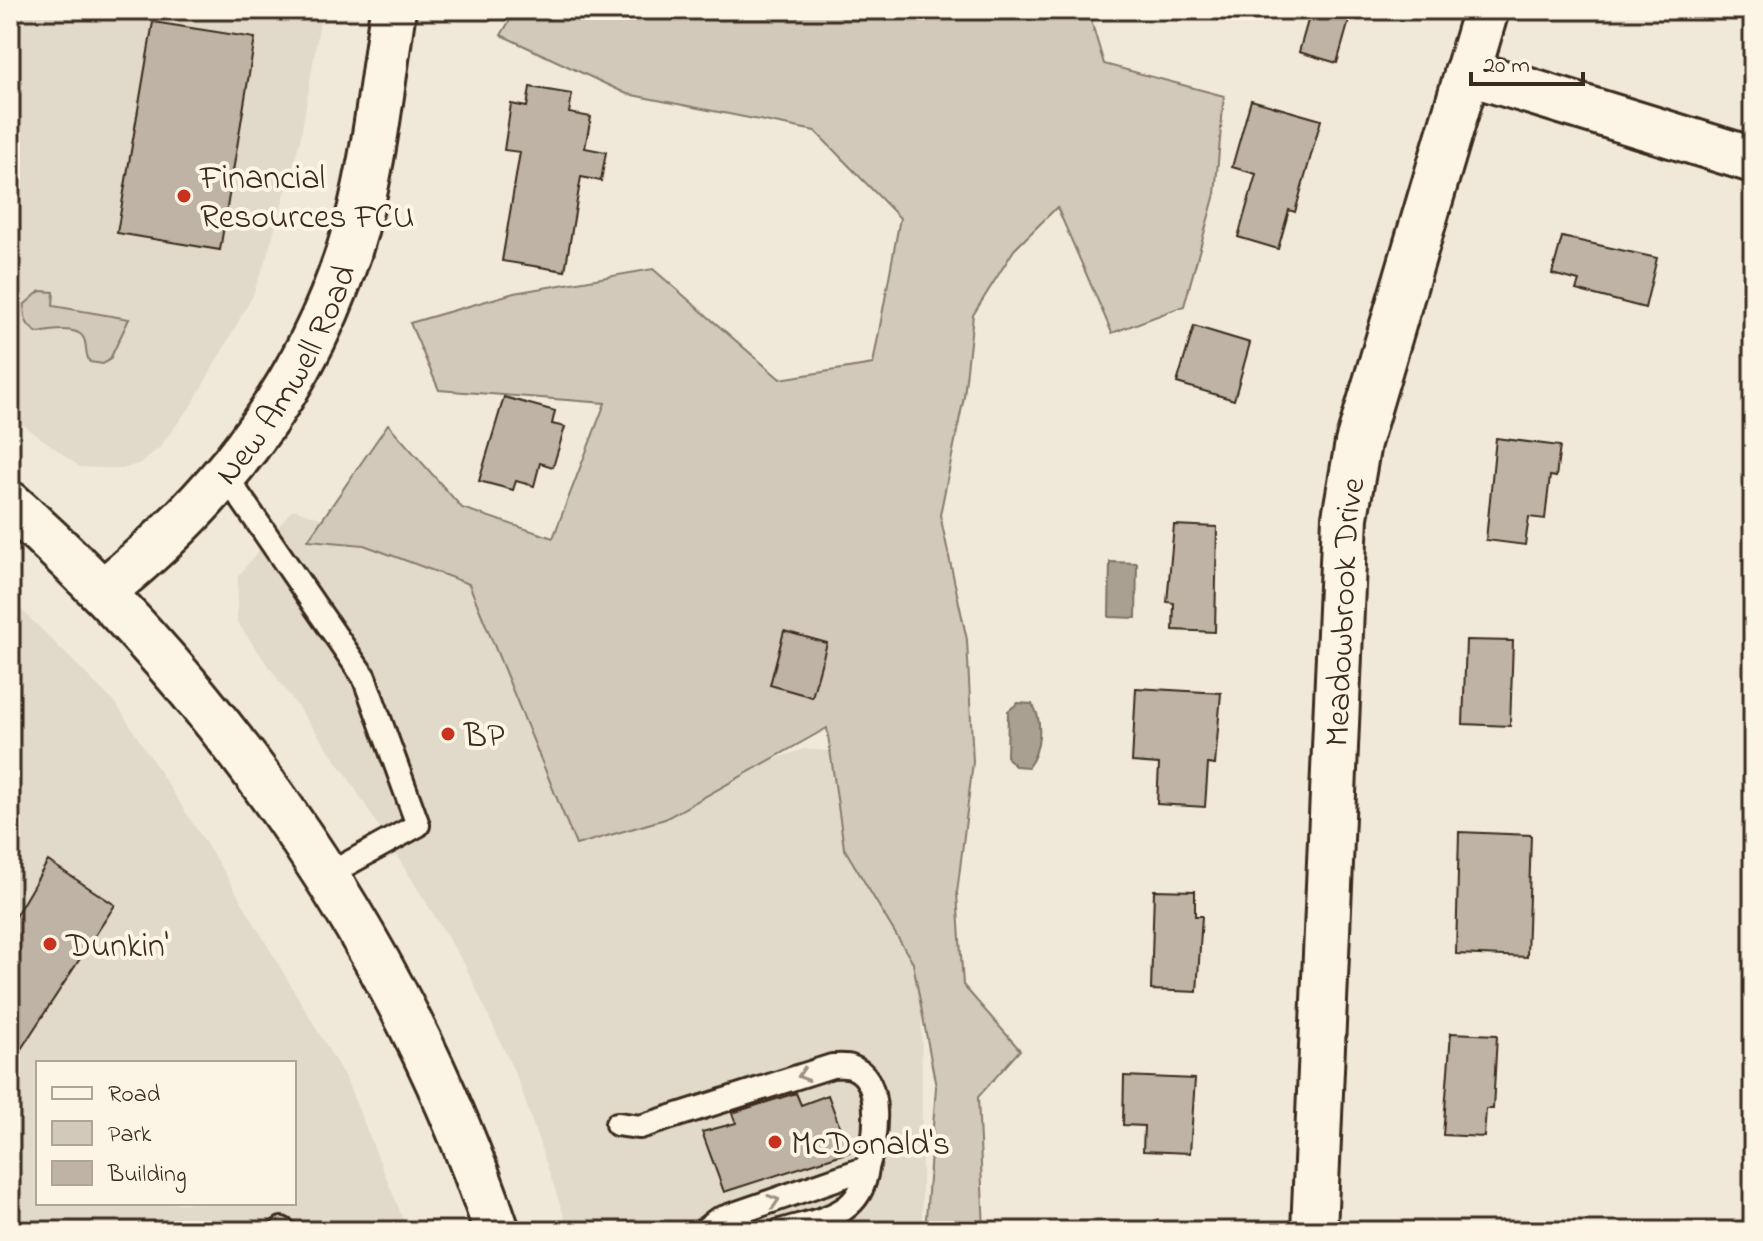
<svg xmlns="http://www.w3.org/2000/svg" width="1763" height="1241" viewBox="0 0 1763 1241" font-family="'Indie Flower',sans-serif">
<style>
.built{fill:#e1d9c9;fill-rule:evenodd}
.green{fill:#d2c9ba;stroke:#867a6c;stroke-width:2}
.water{fill:#aaa091;stroke:#7e7163;stroke-width:2}
.building{fill:#beb3a4;stroke:#3b2a1e;stroke-width:2}
.lines{fill:none;stroke-linecap:round;stroke-linejoin:round}
.service-casing{stroke:#3b2a1e;stroke-width:28}
.minor-casing{stroke:#3b2a1e;stroke-width:50}
.tertiary-casing{stroke:#3b2a1e;stroke-width:50}
.primary-casing{stroke:#3b2a1e;stroke-width:50}
.service{stroke:#fcf5e5;stroke-width:22}
.minor{stroke:#fcf5e5;stroke-width:44}
.tertiary{stroke:#fcf5e5;stroke-width:44}
.primary{stroke:#fcf5e5;stroke-width:44}
.oneway{stroke:#9c9082}
.poi-dot{fill:#c8321e;stroke:#fcf5e5;stroke-width:3}
.labels{text-anchor:middle;stroke-width:8;stroke-linejoin:round;paint-order:stroke}
.poi-label{font-size:34px;fill:#3b2a1e;stroke:#fcf5e5;text-anchor:start}
.street-label{font-size:34px;fill:#3b2a1e;stroke:#fcf5e5}
</style>
<rect width="100%" height="100%" fill="#f0e9d9"/>
<filter id="ink" filterUnits="userSpaceOnUse"><feTurbulence type="fractalNoise" baseFrequency=".0125" numOctaves="2"/><feDisplacementMap in="SourceGraphic" scale="16" xChannelSelector="R" yChannelSelector="G"/><feConvolveMatrix kernelMatrix="1 2 1 2 8 2 1 2 1" color-interpolation-filters="sRGB"/></filter>
<g filter="url(#ink)">
<!-- built -->
<path class="built" d="M10 10H322L300 141 267 256 252 297 193 403 159 448 141 463 122 469 80 467 10 415Z
M293 509 479 569 581 824 804 749 921 758 922 1231H569L518 1080 465 965 346 774 237 622 238 576Z
M10 598 117 705 226 875 346 1079 408 1231H10ZM38 1063H294V1203H38Z"/>
<!-- green -->
<path class="green" d="M516 10H1088L1104 64 1224 96 1215 194 1184 306 1112 333 1057 207 1014 250 973 315 964 397 940 515 967 640 973 762 957 893 963 985 1020 1050 978 1097 984 1231H925L936 1087 913 963 844 848 827 728 665 819 576 845 469 584 364 545 308 540 388 424 462 508 553 538 605 403 439 390 410 323 514 293 653 269 780 379 873 364 900 218 815 131 627 94 501 35Z
M40 291 54 292 53 306 129 319 110 359 103 364 90 362C84 354 88 345 83 337 76 326 48 331 38 333 26 326 23 318 25 304Z"/>
<!-- water -->
<path class="water" d="M1110 562 1137 563 1136 618 1109 617Z
M1018 703 1032 704C1044 720 1040 752 1028 767L1015 766 1007 758 1008 711Z"/>
<!-- building -->
<path class="building" d="M1311 10H1352L1337 63 1299 52Z
M153 22 255 38 220 250 117 233Z
M530 87 572 94 569 113 591 117 585 148 606 152 601 181 581 177 565 271 502 261 520 152 504 150 511 104 527 107Z
M1251 100 1321 120 1295 212 1289 210 1278 249 1238 237 1256 174 1232 167Z
M1562 237 1657 258 1645 308 1576 290 1579 281 1552 274Z
M1194 326 1250 343 1234 400 1177 383Z
M504 397 555 411 552 424 565 427 553 467 540 463 534 486 516 481 513 490 479 481Z
M1496 438 1560 446 1556 477 1550 476 1545 519 1529 517 1525 545 1486 540Z
M1174 525 1217 527 1215 632 1173 630 1174 603 1167 602Z
M784 631 827 643 812 697 770 685Z
M1466 640 1513 641 1510 726 1463 724Z
M1136 688 1221 693 1215 765 1208 764 1205 807 1157 804 1159 764 1132 762Z
M1459 832 1531 835 1527 957 1456 954Z
M48 861 115 905 10 1066V925Z
M1154 890 1195 891V916H1202L1197 992 1151 990Z
M1451 1033 1497 1035 1493 1109H1486L1484 1137 1443 1135Z
M1124 1076 1195 1079 1190 1153 1143 1151 1144 1126 1123 1125Z
M796 1093 801 1105 828 1095 849 1152 724 1192 702 1132 736 1123 732 1113Z"/>
<g class="lines">
<defs>
<path id="service" d="M225 475 364 677 418 825 327 875
M617 1124 640 1127 832 1066C838 1066 846 1065 851 1067 886 1078 875 1143 867 1168L717 1220 703 1231
M282 1229 285 1231
M780 1231C820 1219 861 1217 867 1168"/>
<g id="minor">
<path d="M1467 72 1753 160"/>
<path id="s1" d="M1314 1231 1345 517 1358 443 1486 10"/>
</g>
<g id="tertiary">
<path id="s2" d="M102 592C215 503 303 392 348 254 373 177 381 90 393 10"/>
</g>
<path id="primary" d="M10 504C229 699 403 953 497 1231"/>
</defs>
<!-- service casing -->
<use href="#service" class="service-casing"/>
<!-- minor casing -->
<use href="#minor" class="minor-casing"/>
<!-- tertiary casing -->
<use href="#tertiary" class="tertiary-casing"/>
<!-- primary casing -->
<use href="#primary" class="primary-casing"/>
<!-- service -->
<use href="#service" class="service"/>
<!-- minor -->
<use href="#minor" class="minor"/>
<!-- tertiary -->
<use href="#tertiary" class="tertiary"/>
<!-- primary -->
<use href="#primary" class="primary"/>
</g>
<!-- one-way arrows -->
<defs><path id="oneway-chevron" d="M-2-3.5L2.5 0L-2 3.5" fill="none" stroke-width="1.6" stroke-linecap="round" stroke-linejoin="round" transform="scale(2)"/></defs>
<g class="oneway">
<use href="#oneway-chevron" transform="translate(803 1075) rotate(162)"/>
<use href="#oneway-chevron" transform="translate(774 1201) rotate(-18)"/>
</g>
</g>
<!-- markers -->
<g class="poi-dot">
<circle cx="184" cy="196" r="8"/>
<circle cx="448" cy="734" r="8"/>
<circle cx="50" cy="944" r="8"/>
<circle cx="775" cy="1142" r="8"/>
</g>
<g class="labels">
<!-- poi labels -->
<g class="poi-label">
<text x="200" y="188">Financial<tspan x="200" dy="39">Resources FCU</tspan></text>
<text x="464" y="746">BP</text>
<text x="66" y="956">Dunkin'</text>
<text x="791" y="1154">McDonald's</text>
</g>
<!-- street labels -->
<g class="street-label">
<text dy="12" stroke="none"><textPath href="#s2" startOffset="288">New Amwell Road</textPath></text>
<text dy="12" stroke="none"><textPath href="#s1" startOffset="620">Meadowbrook Drive</textPath></text>
</g>
</g>
<!-- margin -->
<rect width="1763" height="1241" fill="none" stroke="#fcf5e5" stroke-width="40"/>
<rect x="20" y="20" width="1723" height="1201" fill="none" stroke="#3b2a1e" stroke-width="3" filter="url(#ink)"/>
<!-- legend -->
<rect x="36" y="1061" width="260" height="144" fill="#fcf5e5" stroke="#afa495" stroke-width="2"/>
<rect x="52" y="1087" width="40" height="12" fill="#fcf5e5" stroke="#afa495" stroke-width="2"/>
<text x="108" y="1101" font-size="24" fill="#3b2a1e">Road</text>
<rect x="52" y="1121" width="40" height="24" fill="#d2c9ba" stroke="#afa495" stroke-width="2"/>
<text x="108" y="1141" font-size="24" fill="#3b2a1e">Park</text>
<rect x="52" y="1161" width="40" height="24" fill="#beb3a4" stroke="#afa495" stroke-width="2"/>
<text x="108" y="1181" font-size="24" fill="#3b2a1e">Building</text>
<!-- scale -->
<path d="M1471 72v12h112v-12" fill="none" stroke="#3b2a1e" stroke-width="4"/>
<text x="1483" y="72" font-size="24" fill="#3b2a1e" stroke="#fcf5e5" stroke-width="6" paint-order="stroke">20 m</text>
</svg>
